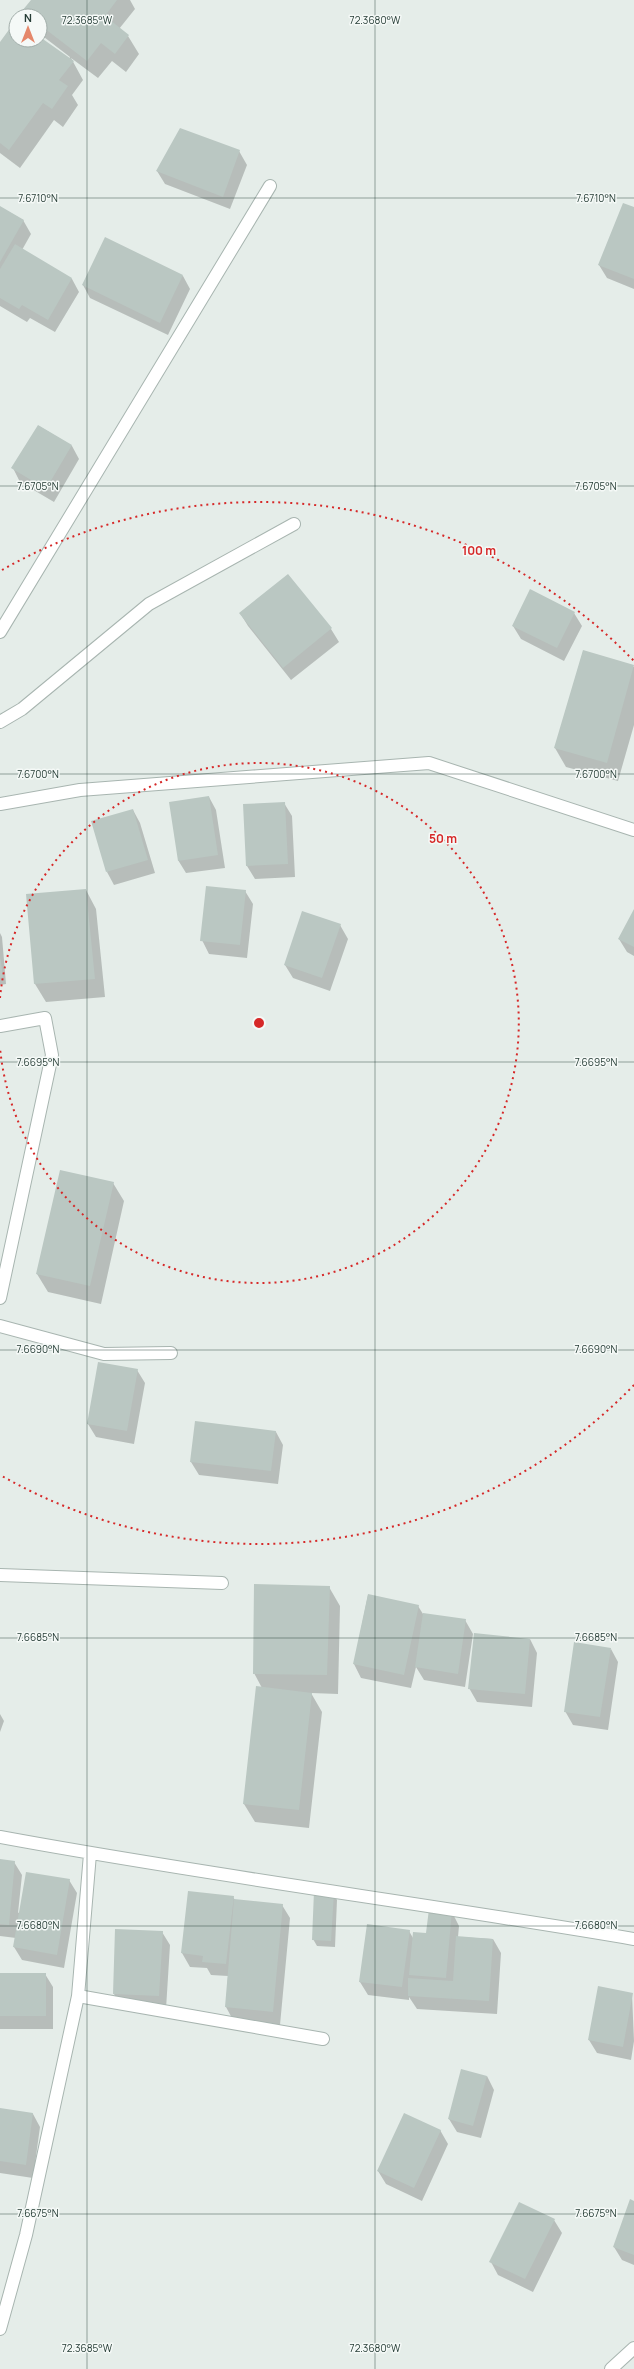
<svg xmlns="http://www.w3.org/2000/svg" width="634" height="2369" viewBox="0 0 634 2369" font-family="Manrope,sans-serif">
<style>
.shadow{fill:#0003}
.building{fill:#bac7c2}
.lines{fill:none;stroke-linecap:round;stroke-linejoin:round}
.minor-casing{stroke:#a8b5b0;stroke-width:14}
.tertiary-casing{stroke:#a8b5b0;stroke-width:14}
.minor{stroke:#fff;stroke-width:12}
.tertiary{stroke:#fff;stroke-width:12}
.ticks{fill:none;stroke:#263d36;stroke-width:1;stroke-opacity:0.45}
.ring{fill:none;stroke:#d62828;stroke-width:2;stroke-dasharray:2 4}
.ticks-label{font-size:10px;text-anchor:middle;fill:#263d36;stroke:#f5f9f7;stroke-width:3;stroke-linejoin:round;paint-order:stroke}
.centre{fill:#d62828;stroke:#f5f9f7;stroke-width:2}
.ring-label{font-size:12px;text-anchor:middle;font-weight:bold;fill:#d62828;stroke:#f5f9f7;stroke-width:3;stroke-linejoin:round;paint-order:stroke}
</style>
<rect width="100%" height="100%" fill="#e5ede9"/>
<!-- shadow -->
<path class="shadow" d="M32 0H130L135 9 119 29 128 36 139 54 126 72 112 61 98 78 71 58 83 80 72 95 78 105 63 127 54 120 20 168 0 153V44L16 22V40H40V38L69 59 70 57 40 34V16H26L24 11Z
M239 151 247 165 230 209 165 184 157 171Z
M0 207 23 220 31 234 22 250 72 279 79 292 55 332 30 318 27 322 0 306Z
M634 208V289L607 278 599 265Z
M183 276 190 289 168 335 90 298 83 285Z
M39 426 72 446 79 459 54 502 20 482 13 468Z
M288 575 331 629 339 642 291 680 248 626 240 613Z
M574 613 582 626 564 661 521 639 513 626Z
M583 652 634 667V725L618 781 566 767 555 748Z
M209 797 216 810 225 868 186 873 178 860Z
M284 803 292 816 295 877 255 879 247 866 244 805Z
M133 810 140 823 155 873 114 885 107 872Z
M86 890 96 909 105 997 46 1002 35 984 27 895Z
M245 891 253 904 247 958 209 954 202 940Z
M634 911V956L627 952 619 939Z
M340 925 348 939 330 991 293 978 285 965Z
M0 933 2 937 6 984 0 985Z
M113 1183 124 1201 101 1304 48 1292 37 1274Z
M137 1370 145 1383 134 1444 96 1437 88 1424Z
M276 1432 283 1445 278 1484 199 1475 191 1462Z
M329 1587 340 1606 338 1694 311 1693 322 1712 309 1828 255 1822 244 1804 262 1688 254 1673Z
M368 1595 418 1606 423 1614 465 1620 473 1634 465 1687 424 1680 416 1667 411 1688 361 1678 354 1664Z
M530 1639 537 1653 532 1707 477 1702 469 1688Z
M611 1649 618 1662 608 1730 573 1725 565 1711Z
M0 1714 4 1721 0 1732Z
M0 1860 14 1862 22 1875 18 1913 69 1880 77 1893 64 1968 22 1960 14 1947 16 1938 0 1936Z
M189 1892 233 1897 235 1900 282 1905 290 1918 280 2025 233 2020 226 2007 228 1976 211 1975 207 1968 190 1967 182 1953Z
M333 1893 337 1900 335 1947 317 1946 313 1939Z
M452 1912 459 1926 458 1937 493 1939 501 1953 497 2014 417 2009 409 1997V2000L368 1995 360 1982 409 1931 413 1938 427 1934Z
M162 1932 170 1945 166 2009 121 2007 114 1994Z
M0 1974H45L53 1987V2029H0Z
M632 1994 634 2041 631 2060 597 2053 589 2040Z
M487 2076 494 2090 481 2138 457 2132 449 2119Z
M0 2109 33 2114 40 2127 33 2178 0 2173Z
M440 2130 448 2144 422 2201 386 2184 378 2171Z
M634 2202V2265L622 2260 614 2247Z
M554 2220 562 2233 533 2292 498 2275 491 2262Z"/>
<!-- building -->
<path class="building" d="M31 0H117L105 16 129 35 115 54 101 43 87 61 40 25V16H29L22 11Z
M16 20V40H40V37L74 61 59 80 68 86 52 109 43 103 9 150 0 143V42Z
M180 128 240 150 223 197 156 171Z
M623 203 634 207V279L598 265Z
M0 206 24 220 0 262Z
M105 237 183 275 160 323 82 285Z
M15 244 72 278 48 320 22 305 19 309 0 298V269Z
M38 425 72 445 46 489 11 468Z
M288 574 332 628 283 668 239 613Z
M530 589 575 612 557 648 512 626Z
M583 650 634 665 607 763 554 748Z
M209 796 218 855 178 861 169 802Z
M285 802 288 864 246 866 243 804Z
M133 809 148 860 106 872 91 821Z
M206 886 246 890 240 945 200 941Z
M86 889 95 979 34 984 26 894Z
M634 909V947L618 939Z
M302 911 341 924 322 978 284 965Z
M0 956 3 977 0 978Z
M60 1170 114 1182 90 1286 36 1274Z
M98 1362 138 1369 127 1431 87 1424Z
M195 1421 276 1431 271 1471 190 1462Z
M254 1584 330 1586 327 1675 253 1674Z
M368 1594 419 1605 404 1675 353 1664Z
M423 1613 466 1619 458 1674 415 1667Z
M474 1633 530 1639 525 1694 468 1689Z
M574 1642 611 1648 600 1717 564 1712Z
M256 1686 312 1693 299 1810 243 1804Z
M0 1859 15 1861 9 1925 0 1924Z
M26 1872 70 1879 57 1955 13 1947Z
M188 1891 234 1896 226 1964 202 1962 203 1956 181 1953Z
M314 1891 334 1892 331 1941 312 1940Z
M234 1899 283 1904 273 2012 225 2007Z
M429 1909 452 1911 446 1978 409 1975 413 1932 426 1933Z
M367 1924 410 1930 402 1987 359 1982Z
M115 1929 163 1931 159 1996 113 1994Z
M456 1936 493 1939 489 2001 408 1996V1978L453 1981Z
M0 1973H46V2016H0Z
M598 1986 633 1993 623 2047 588 2040Z
M461 2069 487 2076 473 2126 448 2119Z
M0 2108 33 2113 26 2165 0 2161Z
M404 2113 441 2130 414 2188 377 2171Z
M630 2199 634 2201V2255L613 2247Z
M519 2202 555 2219 525 2279 489 2262Z"/>
<g class="lines">
<defs>
<path id="minor" d="M0 632 270 186
M0 722 22 709 149 604 294 524
M0 804 80 790 429 763 634 830
M0 1026 45 1018 52 1055 0 1298
M0 1326 104 1354 171 1353
M0 1575 222 1583
M0 1837C210 1876 423 1903 634 1939
M78 1996 323 2039
M0 2329 26 2235 78 1996 90 1854"/>
<path id="tertiary" d="M611 2369 634 2348"/>
</defs>
<!-- minor casing -->
<use href="#minor" class="minor-casing"/>
<!-- tertiary casing -->
<use href="#tertiary" class="tertiary-casing"/>
<!-- minor -->
<use href="#minor" class="minor"/>
<!-- tertiary -->
<use href="#tertiary" class="tertiary"/>
</g>
<!-- ticks -->
<path class="ticks" d="M87 0V2369M375 0V2369M0 198H634M0 486H634M0 774H634M0 1062H634M0 1350H634M0 1638H634M0 1926H634M0 2214H634"/>
<!-- distance rings -->
<g class="ring">
<path d="M0 998A260 260 0 1 1 0 1048"/>
<path d="M634 1385A521 521 0 0 1 2 1476M2 570A521 521 0 0 1 634 661"/>
</g>
<g class="ticks-label">
<text x="87" y="24">72.3685°W</text>
<text x="375" y="24">72.3680°W</text>
<text x="38" y="202">7.6710°N</text>
<text x="596" y="202">7.6710°N</text>
<text x="38" y="490">7.6705°N</text>
<text x="596" y="490">7.6705°N</text>
<text x="38" y="778">7.6700°N</text>
<text x="596" y="778">7.6700°N</text>
<text x="38" y="1066">7.6695°N</text>
<text x="596" y="1066">7.6695°N</text>
<text x="38" y="1353">7.6690°N</text>
<text x="596" y="1353">7.6690°N</text>
<text x="38" y="1641">7.6685°N</text>
<text x="596" y="1641">7.6685°N</text>
<text x="38" y="1929">7.6680°N</text>
<text x="596" y="1929">7.6680°N</text>
<text x="38" y="2217">7.6675°N</text>
<text x="596" y="2217">7.6675°N</text>
<text x="87" y="2352">72.3685°W</text>
<text x="375" y="2352">72.3680°W</text>
</g>
<circle cx="259" cy="1023" r="6" class="centre"/>
<g class="ring-label">
<text x="479" y="555">100 m</text>
<text x="443" y="843">50 m</text>
</g>
<!-- north arrow -->
<g transform="translate(28 28)"><circle r="19" fill="#f5f9f7" stroke="#a2aeaa"/>
<path d="M0-3L7 15L0 10L-7 15Z" fill="#e5876a"/>
<text y="-6" font-size="11" font-weight="bold" text-anchor="middle" fill="#263d36">N</text>
</g>
</svg>
